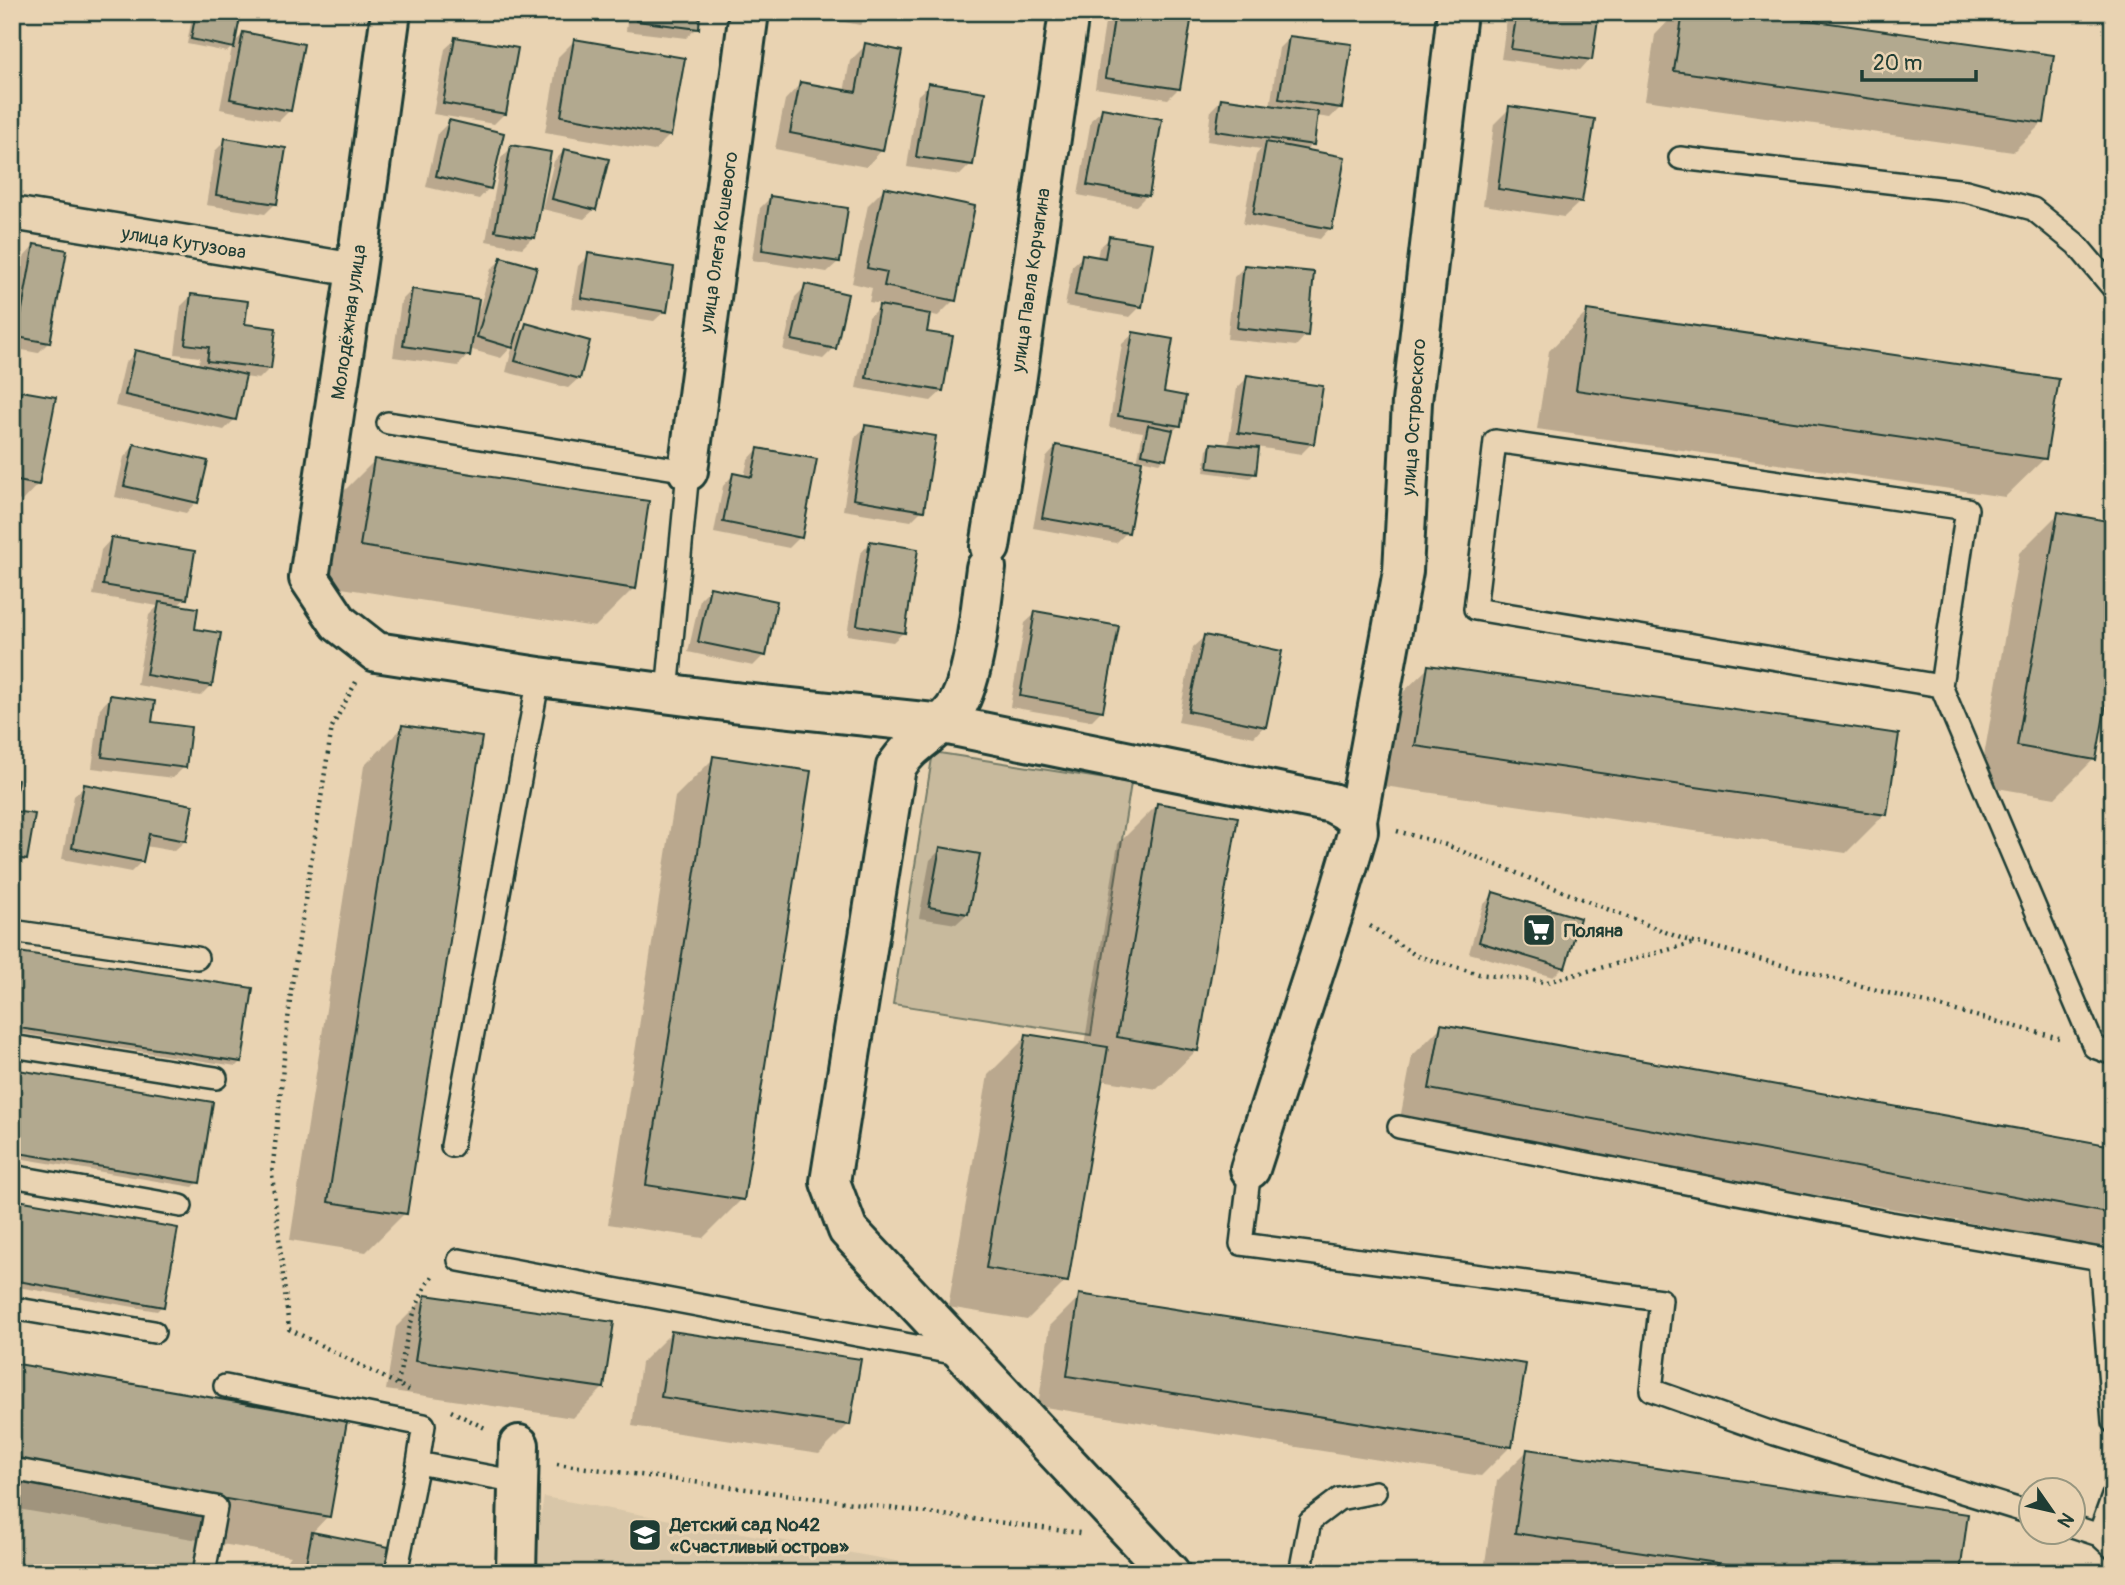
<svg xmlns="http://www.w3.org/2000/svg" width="2125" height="1585" viewBox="0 0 2125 1585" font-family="Pangolin,sans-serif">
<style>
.built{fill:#d8c6a8}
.green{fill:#c8ba9d;stroke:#747c68;stroke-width:2}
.shadow{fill:#0003}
.building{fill:#b2a98f;stroke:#1f3d34;stroke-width:2}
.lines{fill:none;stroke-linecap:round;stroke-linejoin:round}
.service-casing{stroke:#1f3d34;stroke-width:26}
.pedestrian-casing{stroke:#1f3d34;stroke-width:37}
.minor-casing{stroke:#1f3d34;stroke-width:44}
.path{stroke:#1f3d34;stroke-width:4.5;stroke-dasharray:2 5;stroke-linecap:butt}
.service{stroke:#e9d3b2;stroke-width:21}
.pedestrian{stroke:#e9d3b2;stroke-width:32}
.minor{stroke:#e9d3b2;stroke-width:38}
.labels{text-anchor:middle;stroke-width:6;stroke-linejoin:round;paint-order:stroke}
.street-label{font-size:19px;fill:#1f3d34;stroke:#e9d3b2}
.poi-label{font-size:19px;font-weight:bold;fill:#1f3d34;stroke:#e9d3b2;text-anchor:start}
</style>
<rect width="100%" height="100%" fill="#e9d3b2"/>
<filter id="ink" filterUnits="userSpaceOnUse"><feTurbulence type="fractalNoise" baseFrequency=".0143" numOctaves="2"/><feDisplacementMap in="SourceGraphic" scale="14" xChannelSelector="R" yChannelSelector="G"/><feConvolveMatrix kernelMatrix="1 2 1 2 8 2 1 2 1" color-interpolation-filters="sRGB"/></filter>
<g filter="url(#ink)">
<!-- built -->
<path class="built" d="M544 1497 962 1573H530Z"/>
<!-- green -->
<path class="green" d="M933 752 1131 783 1091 1035 893 1004Z
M12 1469 216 1507 204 1573H12Z"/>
<!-- shadow -->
<path class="shadow" d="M193 12 238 14 232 45 243 34 290 110 279 121 220 109 232 47 227 52 187 44Z
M258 12H304L297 19Z
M458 12H540L529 24Z
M628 12H699L697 28 686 38 626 31Z
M804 12H871L860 25 803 14Z
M1116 12 1179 88 1168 99 1095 88 1105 23Z
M1508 12H1597L1590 59 1580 70 1501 59Z
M1677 12H1739L2043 122 2013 152 1645 100 1655 35Z
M1289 38 1341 107 1330 118 1316 116 1312 144 1305 151 1330 228 1320 239 1243 224 1256 155 1261 149 1207 141 1211 110 1221 100 1270 107 1279 48Z
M456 39 504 114 494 124 433 114 445 49Z
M575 40 670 135 654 151 545 132 558 57Z
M866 45 882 150 866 167 775 149 785 100 801 83 844 92 850 61Z
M929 85 971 164 960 175 907 167 918 95Z
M1510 108 1581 201 1564 217 1483 205 1494 124Z
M1102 110 1147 195 1136 206 1078 195 1091 120Z
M449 122 489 188 479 199 426 187 438 133Z
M226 140 276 203 265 214 206 205 215 151Z
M512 147 533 237 522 248 486 241 501 158Z
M564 151 595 209 584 219 542 209 554 161Z
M884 189 954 300 938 316 929 314 925 334 942 391 931 401 856 388 869 317 882 304 869 302 872 288 852 283 868 205Z
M771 197 838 262 827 272 752 260 760 208Z
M1110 238 1141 306 1130 317 1065 306 1072 266 1083 256 1097 258 1099 248Z
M34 246 49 342 38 353 12 348V320L24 257Z
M589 255 665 311 654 321 571 308 578 266Z
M502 259 514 337 526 325 579 378 568 388 506 372 513 345 501 358 469 349 468 355 458 366 393 357 401 301 412 290 476 319 491 269Z
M1245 266 1306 335 1296 346 1227 339 1234 277Z
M806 286 834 348 823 359 783 350 795 297Z
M191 296 243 326 270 368 259 379 244 377 235 419 224 430 115 406 125 363 136 352 198 366 200 357 175 354 181 306Z
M1588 311 2045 458 2005 497 1537 429 1549 351Z
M1133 334 1179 425 1170 435 1164 458 1159 463 1140 459 1127 532 1116 543 1033 528 1046 458 1056 447 1137 462 1143 432 1109 427 1122 344Z
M1248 377 1312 443 1301 454 1257 447 1255 473 1250 478 1204 472 1207 450 1212 445 1228 446 1237 388Z
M22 393 38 484 22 501 12 499V402Z
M866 427 922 510 911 521 843 510 855 437Z
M134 446 196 502 186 513 115 497 124 457Z
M758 449 800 537 789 548 714 533 723 486 733 475 744 477 748 460Z
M374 461 634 588 595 627 322 585 335 500Z
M2058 514 2094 759 2055 798 1979 785 2019 553Z
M111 539 186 598 176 607 193 630 211 685 200 696 137 685 149 615 158 606 93 595 101 550Z
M870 543 904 632 893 642 847 635 860 554Z
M710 589 764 655 753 666 688 652 700 599Z
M1036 613 1102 710 1091 721 1010 707 1025 623Z
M1204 637 1264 726 1254 737 1178 722 1193 647Z
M1429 667 1885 814 1846 853 1377 785 1389 706Z
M111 697 150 723 184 767 173 778 92 768 100 708Z
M403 727 405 1213 366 1252 290 1240 364 766Z
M714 758 742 1199 703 1238 608 1224 675 797Z
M85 786 185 841 174 851 145 846 142 861 131 872 62 859 74 796Z
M1157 805 1197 1050 1157 1089 1101 1080 1066 1281 1027 1320 948 1307 988 1075 1027 1036 1084 1045 1118 844Z
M12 813 25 859 15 869H12Z
M941 849 967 914 956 924 919 918 930 860Z
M1494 894 1563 967 1553 977 1469 953 1483 905Z
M12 953 241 1061 236 1066 12 1032Z
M1442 1026 2113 1148V1249L1400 1119 1412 1056Z
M12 1071 198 1182 193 1187 12 1157Z
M12 1201 162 1306 157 1311 12 1286Z
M1080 1296 1511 1446 1481 1476 1038 1406 1050 1326Z
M426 1297 603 1388 573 1418 386 1390 396 1327Z
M671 1333 849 1424 819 1454 632 1426 641 1363Z
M12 1365 328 1516 311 1534 387 1548 382 1573H274L291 1556 12 1508Z
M1527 1451 1958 1573H1554L1485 1563 1497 1481Z"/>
<!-- building -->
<path class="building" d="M196 12 241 13 234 48 191 39Z
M637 12H700L699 29 636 21Z
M1115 12 1191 21 1180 89 1105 78Z
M1517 12H1599L1592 60 1511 49Z
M1683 12H1752L2054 55 2044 123 1674 71Z
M243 32 304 44 291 111 230 99Z
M1289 36 1352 44 1342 108 1279 99Z
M455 37 518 48 506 114 443 103Z
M574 39 685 58 671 136 561 116Z
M865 43 902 51 883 151 790 133 800 82 856 92Z
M928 83 985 92 973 165 916 157Z
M1221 98 1318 112 1314 145 1216 131Z
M1509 106 1595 119 1582 202 1498 189Z
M1102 108 1162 119 1149 196 1087 185Z
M449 120 504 133 491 189 436 176Z
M225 138 286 148 277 204 216 195Z
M1266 142 1345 157 1332 229 1253 214Z
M511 145 551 152 535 238 495 231Z
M564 149 609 159 596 210 552 199Z
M884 187 975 206 956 301 884 286 887 272 867 268Z
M770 196 848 208 840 262 762 250Z
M1109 236 1153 243 1142 307 1075 295 1082 254 1105 258Z
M34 244 67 250 50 343 17 337Z
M588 253 674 267 667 312 581 298Z
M501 257 537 267 513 348 477 337Z
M1244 265 1314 272 1308 336 1237 328Z
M805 284 848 294 836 349 792 340Z
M412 289 479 299 470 356 403 346Z
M191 294 248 301 245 324 276 328 271 369 207 361 209 347 185 344Z
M879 305 930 314 927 332 953 336 943 391 866 378Z
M1587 310 2059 379 2046 459 1576 390Z
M526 323 590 341 580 379 515 361Z
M1133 332 1173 339 1164 392 1186 396 1181 426 1118 416Z
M135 350 246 375 236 420 125 395Z
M1247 375 1323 386 1314 444 1238 433Z
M21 391 56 397 39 485 12 480V434Z
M865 425 936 436 924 511 853 499Z
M1148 425 1173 430 1166 459 1142 454Z
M1211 443 1259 448 1256 474 1208 468Z
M134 444 208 461 198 503 124 486Z
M1056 445 1142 461 1129 533 1042 518Z
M758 448 817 459 802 538 723 522 733 473 752 477Z
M374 459 649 501 636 589 360 546Z
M2058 512 2113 522V664L2096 760 2017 746Z
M111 537 195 551 187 599 103 585Z
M870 541 918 549 905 633 857 625Z
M710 587 777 601 766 656 698 642Z
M159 602 198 608 195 629 221 633 212 686 146 675Z
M1035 611 1119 626 1103 711 1020 696Z
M1204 635 1282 651 1266 727 1188 711Z
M1428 665 1899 734 1887 815 1415 746Z
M110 695 155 701 152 722 191 727 186 768 102 757Z
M402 725 482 737 407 1214 328 1202Z
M713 756 811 771 744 1200 646 1185Z
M12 779 18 780 13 811 35 814 27 860 12 857Z
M84 784 193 805 186 841 149 834 143 862 72 848Z
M1157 803 1238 817 1198 1051 1117 1037Z
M940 847 980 854 968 914 929 907Z
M1493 892 1580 918 1565 968 1479 942Z
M12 951 253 988 242 1062 12 1027Z
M1441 1024 2113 1146V1214L1429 1089Z
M1026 1034 1108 1047 1068 1282 986 1268Z
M12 1069 213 1102 200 1183 12 1152Z
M12 1199 178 1228 164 1307 12 1280Z
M1079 1294 1526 1364 1512 1447 1067 1376Z
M425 1295 614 1322 604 1388 415 1361Z
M671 1331 861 1359 850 1425 661 1397Z
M12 1363 347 1421 330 1517 12 1462Z
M1527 1449 1968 1514 1960 1573H1785L1515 1533Z
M312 1532 389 1547 384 1573H304Z"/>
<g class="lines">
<defs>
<path id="service" d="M1680 158 1966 191 2033 209 2076 244 2113 288
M388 423 688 471 667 693
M1941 686 1475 609 1495 441 1967 509 1941 686 2094 1047 2113 1054
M12 931 197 958
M12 1046 216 1078
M1399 1127 1891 1223 2100 1259 2113 1422
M452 1146 539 677
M1250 1169 1241 1244 1661 1300 1651 1390 1775 1434 2030 1513
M12 1176 181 1206
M459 1260 963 1355
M12 1308 154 1332
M225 1386 424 1425 418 1463 396 1573
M418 1463 518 1482
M12 1469 216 1507 204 1573
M2072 1526 2099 1535 2113 1548
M2099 1535 2113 1496
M1300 1573 1310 1521 1339 1499 1375 1492"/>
<path id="pedestrian" d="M12 213 356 270"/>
<path id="minor" d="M391 12 356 270 309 578 339 623 376 652 539 677 733 702 943 724 1332 803 1345 810 1357 820 1358 831 1336 905 1250 1169
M688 471 749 12
M990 547 1016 383 1069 12
M986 568C981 604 975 683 954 710 937 733 911 742 896 767L830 1182 848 1230 1170 1573
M1357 820 1403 571 1412 402 1457 12
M516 1573 519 1445"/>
</defs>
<!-- service casing -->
<use href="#service" class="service-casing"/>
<!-- pedestrian casing -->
<use href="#pedestrian" class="pedestrian-casing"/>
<!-- minor casing -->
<use href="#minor" class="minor-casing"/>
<!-- path -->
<path class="path" d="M356 682 332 727 291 991 272 1174 289 1329 409 1390
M1397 831 1446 845 1683 939 2059 1038
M1370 926 1417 956 1479 974 1547 982 1694 943
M398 1384C405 1344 411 1307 434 1273
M451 1411 487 1429
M557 1464 1080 1533"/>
<!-- service -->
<use href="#service" class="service"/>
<!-- pedestrian -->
<use href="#pedestrian" class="pedestrian"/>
<!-- minor -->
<use href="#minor" class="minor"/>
</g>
</g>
<!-- icons -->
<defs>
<symbol id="supermarket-square" viewBox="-11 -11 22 22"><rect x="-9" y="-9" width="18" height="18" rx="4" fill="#1f3d34" stroke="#e9d3b2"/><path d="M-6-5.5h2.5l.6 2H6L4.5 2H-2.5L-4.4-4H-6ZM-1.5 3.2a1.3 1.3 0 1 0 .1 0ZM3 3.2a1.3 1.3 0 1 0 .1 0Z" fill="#fff"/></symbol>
<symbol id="school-square" viewBox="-11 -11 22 22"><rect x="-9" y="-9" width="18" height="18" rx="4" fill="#1f3d34" stroke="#e9d3b2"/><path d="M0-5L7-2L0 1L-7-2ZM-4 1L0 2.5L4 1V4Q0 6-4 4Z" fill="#fff"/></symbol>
</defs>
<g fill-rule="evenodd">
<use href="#supermarket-square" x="1520" y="911" width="38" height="38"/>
<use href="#school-square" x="626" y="1516" width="38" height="38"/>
</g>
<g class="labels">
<!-- street labels -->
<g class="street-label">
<text transform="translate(184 242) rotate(9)" y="7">улица Кутузова</text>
<text transform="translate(718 242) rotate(-82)" y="7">улица Олега Кошевого</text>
<text transform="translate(1030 280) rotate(-82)" y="7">улица Павла Корчагина</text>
<text transform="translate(348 322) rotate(-82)" y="7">Молодёжная улица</text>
<text transform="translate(1413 417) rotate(-86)" y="7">улица Островского</text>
</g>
<!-- poi labels -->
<g class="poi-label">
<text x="1564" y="937">Поляна</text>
<text x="670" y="1531">Детский сад №42<tspan x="670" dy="22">«Счастливый остров»</tspan></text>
</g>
</g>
<!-- margin -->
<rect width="2125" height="1585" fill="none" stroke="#e9d3b2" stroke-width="42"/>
<rect x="21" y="21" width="2083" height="1543" fill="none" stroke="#1f3d34" stroke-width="2.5" filter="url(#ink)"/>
<!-- north arrow -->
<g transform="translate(2052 1511) rotate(124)"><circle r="33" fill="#e9d3b2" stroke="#989780" stroke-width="2"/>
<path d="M0-5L12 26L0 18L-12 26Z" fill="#1f3d34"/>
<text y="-10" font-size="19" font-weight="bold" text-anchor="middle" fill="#1f3d34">N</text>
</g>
<!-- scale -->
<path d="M1862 70v10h114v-10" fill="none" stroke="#1f3d34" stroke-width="3.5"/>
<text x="1873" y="70" font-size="21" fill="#1f3d34" stroke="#e9d3b2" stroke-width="5" paint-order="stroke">20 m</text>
</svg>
